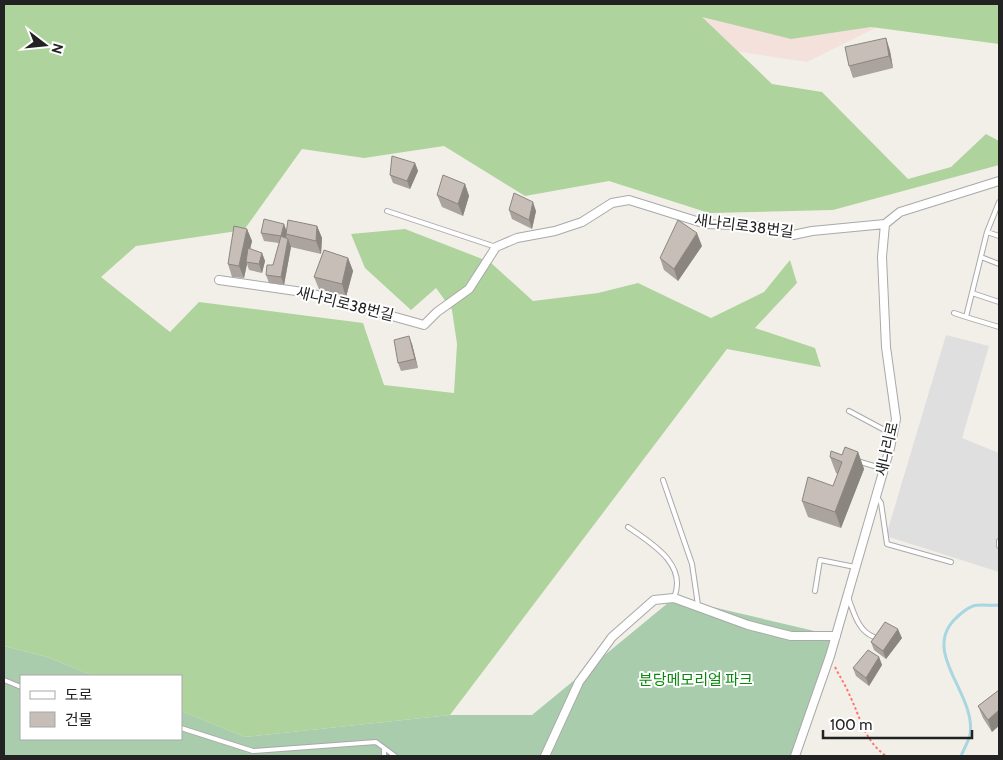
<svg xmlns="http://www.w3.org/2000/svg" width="1003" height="760" viewBox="0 0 1003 760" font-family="Cabin,'Noto Sans KR',sans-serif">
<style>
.residential{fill:#e0dfdf}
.military{fill:#f4e1dc}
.forest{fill:#afd39c}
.cemetery{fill:#a9ccac}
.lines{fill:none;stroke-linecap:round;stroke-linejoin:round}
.stream{stroke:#a8d7e1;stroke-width:3}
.lane-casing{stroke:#a9a9a9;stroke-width:6}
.street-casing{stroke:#a9a9a9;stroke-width:10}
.path{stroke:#fe756e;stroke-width:2;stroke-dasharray:2.5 2.5;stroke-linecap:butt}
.lane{stroke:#fff;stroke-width:4}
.street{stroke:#fff;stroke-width:8}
.wall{fill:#aba39d}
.shaded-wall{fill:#8b8580}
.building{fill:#c7beb7;stroke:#8b8580}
.labels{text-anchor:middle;stroke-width:4;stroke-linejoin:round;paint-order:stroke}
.street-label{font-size:15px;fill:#222;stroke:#fff}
.park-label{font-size:15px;fill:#08880c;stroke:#fff}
</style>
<rect width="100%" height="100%" fill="#f2efe9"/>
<!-- residential -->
<path class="residential" d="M946 335 989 346 962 438 999 453V572L886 536Z"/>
<!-- military -->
<path class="military" d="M579 4H923L807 62 621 34Z"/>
<!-- forest -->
<path class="forest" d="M4 4H999V44L871 27 791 39 702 17 772 84 822 92 908 179 951 167 986 134 999 141V165L833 210 709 213 609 181 525 196 444 146 364 158 302 149 244 230 136 246 101 277 170 332 199 302 363 323 384 385 454 393 457 344 452 310 436 288 411 310 365 268 351 234 405 229 490 262 533 301 598 293 638 283 711 318 764 292 790 260 797 283 755 328 815 348 821 367 727 349 450 715 245 737 181 711V676H94L47 657 4 646Z"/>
<!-- cemetery -->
<path class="cemetery" d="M674 598 836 636 795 756H4V646L47 657 94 676H21V739H181V711L245 737 450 715H532Z"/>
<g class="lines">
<!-- stream -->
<path class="stream" d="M961 756C964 749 968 742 970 735 977 695 922 654 954 620 959 615 967 608 973 606 979 604 992 606 999 605"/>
<defs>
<path id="lane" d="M999 202 987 232 999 236
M387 211 496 247
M987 232 966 317 999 327
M981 257 999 264
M972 293 999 302
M954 313 966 317
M849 411 892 434
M857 461 884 469
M663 480 692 564 698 605
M877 497 881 503 887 544 951 562
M628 527C651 543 688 564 674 598
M999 541V546
M815 591 820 560 855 567
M848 597C854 613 858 631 874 637
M4 680 21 687
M181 728 253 751 376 742 395 756
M384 756V748"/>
<path id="street" d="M219 280 310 293 424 325 437 312 469 289 496 247 517 238 555 231 582 222 612 203 629 200 706 224 758 226 793 235 812 231 885 224
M545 756 579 682 612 637 654 600 674 598 748 625 791 636H836
M795 756 830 656 890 448 896 419 886 347 882 257 885 224 900 212 999 181"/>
</defs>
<!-- lane casing -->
<use href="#lane" class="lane-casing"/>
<!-- street casing -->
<use href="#street" class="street-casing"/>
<!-- path -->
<path class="path" d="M835 667C840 677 846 686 850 696 861 719 864 740 886 756"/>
<!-- lane -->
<use href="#lane" class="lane"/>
<!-- street -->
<use href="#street" class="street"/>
</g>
<!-- wall -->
<path class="wall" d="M886 38 890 51 893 68 853 78 849 66Z
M415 163 418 171 410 189 393 183 390 175Z
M465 184 469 196 463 216 442 207 437 195Z
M509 210 536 211 532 229 512 219Z
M284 224 286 232 317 226 322 238 321 254 291 247 284 285 269 283 266 275 273 265 279 243 264 241 261 233Z
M247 229 252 241 250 249 262 253 265 261 262 273 249 270 247 264 244 278 232 277 228 264Z
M702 246 678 281 664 270 660 258Z
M348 258 353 271 346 297 319 289 314 277Z
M412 344 418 368 401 371 398 363Z
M858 452 864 469 841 528 808 517 802 501 833 486 838 474 836 473 830 457Z
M902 638 886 659 874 650 871 642Z
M879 657 882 665 869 686 856 676 853 668Z
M999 690 992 732 983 718 978 706Z"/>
<!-- shaded-wall -->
<path class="shaded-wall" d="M886 38 890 51 893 68 889 56Z
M415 163 418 171 410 189 407 181Z
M465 184 469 196 463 216 458 204Z
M533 202 536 211 532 229 529 220Z
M284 224 287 232 284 244 281 236Z
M317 226 322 238 321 254 316 241Z
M247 229 252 241 247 262H246L247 264 244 278 239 266Z
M697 233 702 246 678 281 674 269Z
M288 239 291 247 284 285 281 277Z
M262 253 265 261 262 273 259 264Z
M348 258 353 271 346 297 342 284Z
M409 336 412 344 418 368 415 359Z
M858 452 864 469 841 528 835 512Z
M898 629 902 638 886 659 883 651Z
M879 657 882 665 869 686 866 678Z
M999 710V726L992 732 988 720Z"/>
<!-- building -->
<path class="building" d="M886 38 889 56 849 66 845 47Z
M392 156 415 163 407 181 390 175Z
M443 175 465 184 458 204 437 195Z
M514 193 533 202 529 220 509 210Z
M264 219 284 224 281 236 261 233Z
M288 220 317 226 316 241 286 234Z
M678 220 697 233 674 269 660 258Z
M234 226 247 229 239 266 228 264Z
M281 236 288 239 281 277 266 275 267 265H273Z
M248 248 262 253 259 264 246 262Z
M324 250 348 258 342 284 314 277Z
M409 336 415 359 398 363 394 340Z
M845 447 858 452 835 512 802 501 808 477 833 486 842 462 830 457 831 451 842 455Z
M885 622 898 629 883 651 871 642Z
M868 650 879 657 866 678 853 668Z
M999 690V710L988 720 978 706Z"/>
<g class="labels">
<!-- street labels -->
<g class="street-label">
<text transform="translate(744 226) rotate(7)" y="5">새나리로38번길</text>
<text transform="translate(345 304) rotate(14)" y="5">새나리로38번길</text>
<text transform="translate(887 449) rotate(-77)" y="5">새나리로</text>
</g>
<!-- park labels -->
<g class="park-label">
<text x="696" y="685">분당메모리얼 파크</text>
</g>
</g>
<!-- border -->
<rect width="1003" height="760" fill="none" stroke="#222222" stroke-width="10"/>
<!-- legend -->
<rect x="20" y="675" width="162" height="65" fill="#ffffff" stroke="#a7a7a7"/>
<rect x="30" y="691" width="25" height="8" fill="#ffffff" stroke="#a7a7a7"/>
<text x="65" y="700" font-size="15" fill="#222222">도로</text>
<rect x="30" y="712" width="25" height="15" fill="#c7beb7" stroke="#a7a7a7"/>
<text x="65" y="725" font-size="15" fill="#222222">건물</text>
<!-- north arrow -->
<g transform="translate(45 45) rotate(106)" stroke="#ffffff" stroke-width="4" paint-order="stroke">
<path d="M0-4L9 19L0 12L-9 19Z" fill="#222222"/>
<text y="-8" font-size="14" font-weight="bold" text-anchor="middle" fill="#222222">N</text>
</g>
<!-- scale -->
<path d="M823 730v8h149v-8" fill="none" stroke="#222222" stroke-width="2.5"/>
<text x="830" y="730" font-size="15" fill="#222222" stroke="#ffffff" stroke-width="4" paint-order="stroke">100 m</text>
</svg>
